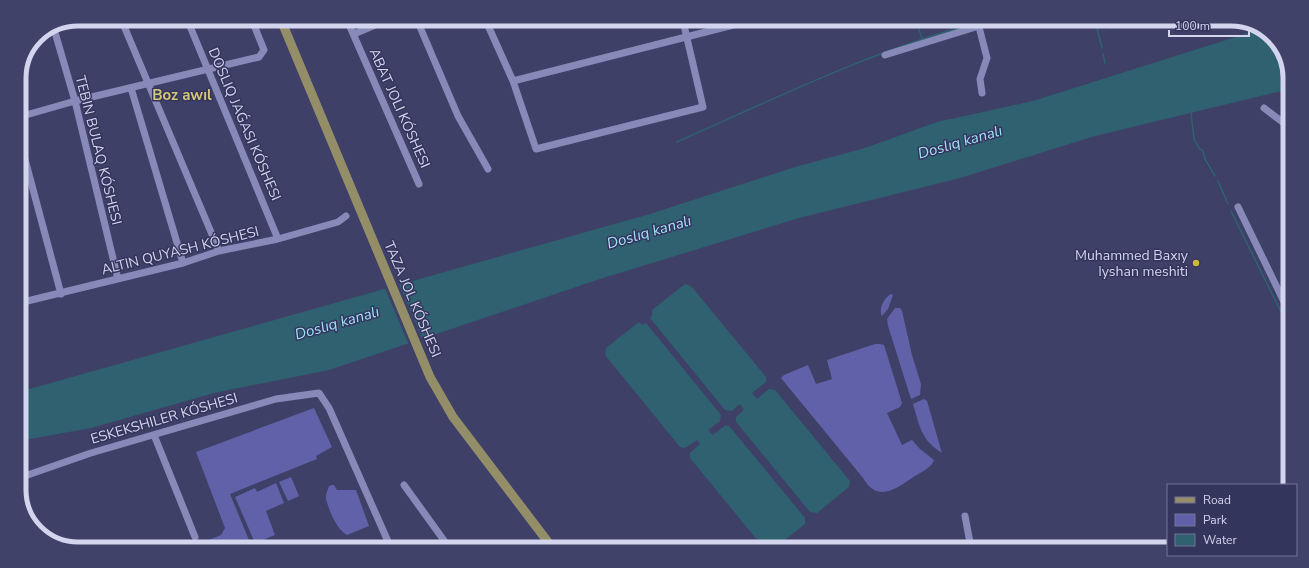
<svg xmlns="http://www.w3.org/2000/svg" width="1309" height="568" viewBox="0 0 1309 568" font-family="'Nunito Sans',sans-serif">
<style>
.green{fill:#6061a8}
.water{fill:#2f6171}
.pier{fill:#3e4068}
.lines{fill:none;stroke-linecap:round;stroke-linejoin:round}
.stream{stroke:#2f6171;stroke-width:1.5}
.minor{stroke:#878ab8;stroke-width:7}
.major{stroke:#948e68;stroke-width:9}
.poi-dot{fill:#ccb939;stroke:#34355d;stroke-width:1.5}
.labels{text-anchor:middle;stroke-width:3;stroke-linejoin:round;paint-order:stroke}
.street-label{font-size:14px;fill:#d2d5ed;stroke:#34355d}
.poi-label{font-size:14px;fill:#d2d5ed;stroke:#34355d;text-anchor:end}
.neighbourhood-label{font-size:15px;font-weight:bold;fill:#d3c779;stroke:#34355d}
.water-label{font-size:15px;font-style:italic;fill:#a1e2f8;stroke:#34355d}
.rim{fill:none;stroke:#d2d5ed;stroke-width:5}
</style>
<rect width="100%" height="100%" fill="#3e4068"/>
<!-- green -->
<path class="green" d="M891 294 893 295 888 309 882 316C878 309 884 298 891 294Z
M895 308H900L902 311 912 355 921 384 920 395 911 399 888 326 887 319Z
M875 344H880L884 345 902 403 900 407 887 413 902 445 912 440 920 449 934 460C932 467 922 472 915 476 897 488 878 504 863 478L781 378 784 375 808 365 816 384 832 379 827 360Z
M924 399 927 401 942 453C921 440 920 427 913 404Z
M314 408 332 447 316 456 317 459 230 494 251 545H212L209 540 221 535 225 528 196 452Z
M291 477 299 496 288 501 279 482Z
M276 483 284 503 266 511 275 535 255 543 235 497 255 488 257 492Z
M332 485H334L337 490H356L369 526 347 535C336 529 329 510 326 499 325 495 328 490 329 486Z"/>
<!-- water -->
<path class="water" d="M1261 29 1278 42 1290 74V89L1095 136 960 178 799 218 600 279 329 370 214 393 91 428 19 441V392L650 214 795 167 865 148 937 122 1033 101Z
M685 284 691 286 766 377V382L752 393 757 399 769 389 775 390 850 481 849 487 817 513 810 512 736 422V417L744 410 740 404 732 411 725 410 650 318 652 316V310Z
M639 322 642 325 646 323 721 415 720 421 708 430 713 435 726 425 730 427 805 518V524L776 547H763L690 458V453L700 444 697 440 685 448 680 447 605 355 606 348Z"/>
<!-- pier -->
<path class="pier" d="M398 282 423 340 409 345 384 286Z"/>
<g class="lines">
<!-- stream -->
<path class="stream" d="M916 22 922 38
M1093 23 1096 24 1102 48
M1097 26 1112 28 1139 23
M1103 54 1105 63
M1191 112 1194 139 1199 148 1203 151 1205 159 1215 176
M1281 128 1289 132
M677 142C776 98 871 51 976 23
M1218 181 1228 204
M1231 211 1287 324"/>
<!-- minor -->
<path class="minor" d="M121 19 219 251
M187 19 278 239
M347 20 419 184
M417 20 458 116 488 169
M486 21 513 81 536 149 703 107 683 21
M978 23 987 58 980 79 982 93
M54 29 75 101 118 279
M354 34 387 20
M885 55 979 26
M513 81 749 21
M131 88 183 263
M1264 108 1289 127
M19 117 75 101 259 57 264 50 252 20
M19 137 61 294
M1238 207 1288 310
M19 303 183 263 219 251 278 239 338 222 346 216
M154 435 195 537
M19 478 91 453 276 399 319 393 329 408 390 546
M404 485 448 546
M965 516 971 548"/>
<!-- major -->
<path class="major" d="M281 20 430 377 453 417 551 546"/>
</g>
<!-- markers -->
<circle class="poi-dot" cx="1196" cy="263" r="4"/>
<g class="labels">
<!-- street labels -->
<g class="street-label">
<text transform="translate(400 108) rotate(66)" y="5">ABAT JOLI KÓSHESI</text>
<text transform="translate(245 124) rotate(67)" y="5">DOSLIQ JAǴASI KÓSHESI</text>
<text transform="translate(99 150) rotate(76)" y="5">TEBIN BULAQ KÓSHESI</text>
<text transform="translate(180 250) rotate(-14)" y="5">ALTIN QUYASH KÓSHESI</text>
<text transform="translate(413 299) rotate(67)" y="5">TAZA JOL KÓSHESI</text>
<text transform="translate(164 418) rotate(-16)" y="5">ESKEKSHILER KÓSHESI</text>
</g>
<!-- poi labels -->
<g class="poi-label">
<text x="1188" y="260">Muhammed Baxıy<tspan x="1188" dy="16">Iyshan meshiti</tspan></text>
</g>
<!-- neighbourhood labels -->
<g class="neighbourhood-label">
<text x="182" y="100">Boz awıl</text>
</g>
<!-- water labels -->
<g class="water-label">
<text transform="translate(960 142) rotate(-16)" y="5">Doslıq kanalı</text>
<text transform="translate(649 232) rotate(-16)" y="5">Doslıq kanalı</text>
<text transform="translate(337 323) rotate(-16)" y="5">Doslıq kanalı</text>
</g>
</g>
<!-- crop -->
<path d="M0 0H1309V568H0ZM78 26H1231A52 52 0 0 1 1283 78V490A52 52 0 0 1 1231 542H78A52 52 0 0 1 26 490V78A52 52 0 0 1 78 26Z" fill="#414269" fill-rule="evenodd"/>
<path class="rim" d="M78 26H1231A52 52 0 0 1 1283 78V490A52 52 0 0 1 1231 542H78A52 52 0 0 1 26 490V78A52 52 0 0 1 78 26Z"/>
<!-- legend -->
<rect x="1167" y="484" width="130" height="72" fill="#34355d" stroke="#737597"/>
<rect x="1175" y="497" width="20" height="6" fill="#948e68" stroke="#737597"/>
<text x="1203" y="504" font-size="12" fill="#d2d5ed">Road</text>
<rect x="1175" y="514" width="20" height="12" fill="#6061a8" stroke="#737597"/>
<text x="1203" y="524" font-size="12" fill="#d2d5ed">Park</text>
<rect x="1175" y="534" width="20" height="12" fill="#2f6171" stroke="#737597"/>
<text x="1203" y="544" font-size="12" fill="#d2d5ed">Water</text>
<!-- scale -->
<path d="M1169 30v6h80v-6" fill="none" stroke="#d2d5ed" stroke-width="2"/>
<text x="1175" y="30" font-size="12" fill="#d2d5ed" stroke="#34355d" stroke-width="3" paint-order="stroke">100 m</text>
</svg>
